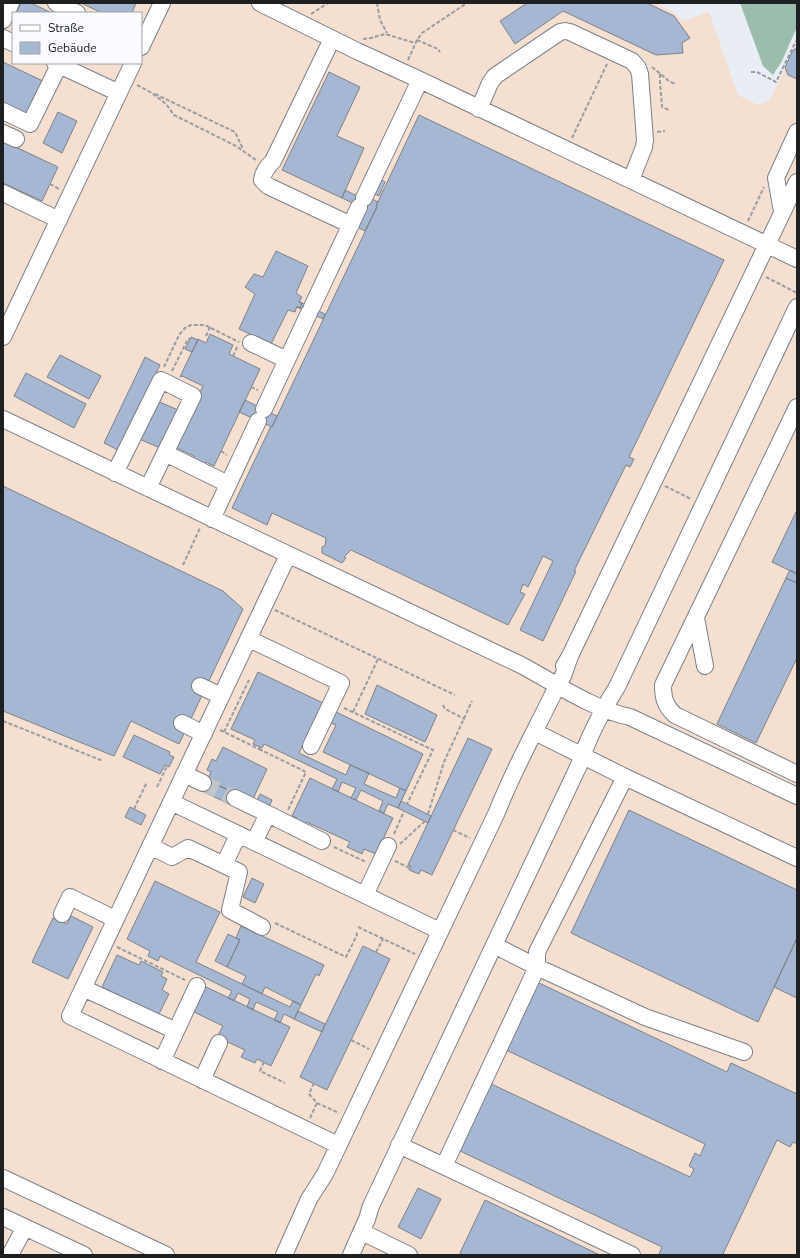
<svg xmlns="http://www.w3.org/2000/svg" width="800" height="1258" viewBox="0 0 800 1258" font-family="'Nunito Sans',sans-serif">
<style>
.industrial{fill:#f4dfd1;fill-rule:evenodd}
.forest{fill:#9cbdab}
.building{fill:#a5b7d2;stroke:#7d8288}
.lines{fill:none;stroke-linecap:round;stroke-linejoin:round}
.minor-tunnel{stroke:#c0c5cb;stroke-width:16;stroke-dasharray:16 8;stroke-linecap:butt}
.minor-casing{stroke:#7c8086;stroke-width:18}
.path{stroke:#999da2;stroke-width:2;stroke-dasharray:4 2;stroke-linecap:butt}
.minor{stroke:#fff;stroke-width:16}
</style>
<rect width="100%" height="100%" fill="#e9eef5"/>
<!-- industrial -->
<path class="industrial" d="M3 3H655L673 12 683 21 709 12 738 95 758 105 770 100 797 42V1255H3ZM13 13H141V63H13Z"/>
<!-- forest -->
<path class="forest" d="M740 3H797V27L782 61 773 75 763 66Z"/>
<!-- building -->
<path class="building" d="M21 3H31L52 13H16Z
M81 3H136L132 13H102Z
M527 3H647L674 16 690 38 682 43 683 53 656 55 563 11 515 44 500 21Z
M797 48V79L788 75 785 67 793 50Z
M3 62 47 83 29 121 3 108Z
M329 72 360 87 337 136 364 148 342 198 282 170Z
M58 112 77 121 62 153 43 143Z
M419 115 724 260 629 457 634 459 630 467 626 465 574 571H576L543 641 520 630 553 561 543 556 528 587 523 584 520 592 525 594 508 625 351 550 344 557 346 558 342 563 322 553V547L325 546 326 538 272 513 267 525 232 508 271 426 272 427 374 213 377 207 376 206Z
M3 141 58 167 42 201 3 183Z
M380 179 385 182 379 196 373 193Z
M345 190 367 201 368 197 378 202 376 206 377 207 365 231 355 226 363 208 342 198Z
M276 251 308 266 296 293 302 297 299 302 302 303 300 308 297 306 295 312 288 310 271 344 239 329 255 294 245 287 254 274 263 277Z
M299 302H300L325 314 323 319 297 307 300 308 302 303Z
M210 334 233 345 229 354 260 369 214 466 206 462 203 469 191 463 194 456 174 447 203 386 182 376 180 377 198 339 206 343Z
M191 337 198 340 192 352 185 349Z
M60 355 101 376 89 399 47 377Z
M145 357 160 365 120 451 104 443Z
M26 373 86 404 74 428 14 396Z
M155 400 178 410 160 448 137 438Z
M245 400 277 416 272 427 239 412Z
M3 486 223 591 243 609 179 744 131 721 114 756 3 711Z
M797 510V574L772 562Z
M790 570 797 574V583L786 578Z
M786 578 797 583V658L756 743 717 724Z
M258 672 323 703 299 753 346 775 350 765 369 773 364 784 396 798 400 788 406 791 398 808 388 804 384 813 379 811 383 801 361 790 356 800 351 798 356 788 342 782 338 792 332 789 337 779 264 744 262 748 260 747 253 744 255 740 231 729Z
M377 685 437 715 425 742 365 714Z
M334 711 423 754 406 791 323 752 336 725 329 722Z
M134 735 170 752 169 755 174 757 169 767 165 765 160 774 123 757Z
M468 738 492 749 432 875 421 870 419 874 409 870 411 866 408 865Z
M223 747 267 769 252 801 207 780 211 772 207 770 212 759 216 761Z
M310 778 393 818 376 854 364 849 362 854 347 847 350 842 322 829 306 822 304 827 295 822 297 818 292 816Z
M205 779 236 794 231 805 200 790Z
M260 794 272 800 268 809 256 803Z
M401 801 431 816 428 823 398 808Z
M130 807 146 815 141 825 125 817Z
M629 810 797 890V938L758 1022 571 933Z
M252 878 264 884 255 903 243 897Z
M155 881 220 912 196 962 290 1007 293 1001 301 1005 294 1019 284 1014 280 1023 274 1020 278 1012 256 1002 253 1010 247 1007 250 999 238 993 234 1001 228 998 232 991 160 956 158 961 148 956 150 951 127 939Z
M71 916 93 927 68 979 32 962 53 918 67 924Z
M241 926 324 965 319 976 316 974 301 1005 265 987 262 994 242 984 246 976 227 967 240 940 236 938Z
M228 934 240 940 227 967 215 961Z
M797 938V998L774 987Z
M363 946 390 959 327 1090 300 1077Z
M117 955 139 965 141 961 163 972 161 976 167 979 162 990 169 994 157 1018 134 1003 102 987Z
M537 982 727 1072 731 1063 797 1094V1144L793 1142 790 1147 777 1140 723 1254 726 1255H661L659 1254 662 1247 458 1150 489 1083 690 1177 694 1169 689 1166 695 1153 700 1156 705 1144 506 1050Z
M204 986 290 1027 271 1066 257 1059 255 1063 241 1057 245 1050 217 1037 223 1026 192 1011Z
M298 1011 325 1024 322 1032 294 1019Z
M418 1188 441 1199 421 1239 398 1227Z
M485 1200 600 1255H464L460 1253Z"/>
<g class="lines">
<!-- minor-tunnel -->
<path class="minor-tunnel" d="M203 783 235 798"/>
<defs>
<path id="minor" d="M56 3 77 13
M260 3 357 51 420 80 797 259
M3 20 11 3
M3 38 13 43
M332 39 273 161C267 167 263 172 262 180L268 186 351 225
M141 47 162 3
M55 63 119 93
M479 109 490 83 495 76 560 32 565 31 570 32 632 61 638 68 640 74 645 140 644 147 631 180
M3 111 30 124 60 63
M3 133 16 139
M3 193 59 220
M364 198 420 80
M782 211 776 178 797 132
M312 307 359 207
M3 337 133 63
M251 343 287 360
M797 407 663 685C663 698 665 706 675 715L797 774
M264 409 309 313
M3 419 521 665C553 682 594 710 630 717L797 796
M165 453 228 484
M115 473 161 380 193 396 148 488
M212 519 258 421
M288 555 70 1016 338 1145
M696 618 705 666
M249 639 341 683 311 746
M564 666 570 656 797 182
M200 686 221 696
M182 723 204 734
M535 732 625 777 797 858
M184 774 203 783
M235 798 268 814 254 842
M171 802 440 931
M268 814 322 841
M150 846 172 857 188 848 239 872 230 910 262 927
M224 865 238 835
M365 895 388 846
M62 914 70 897 115 919
M494 945 537 967 645 1017 744 1052
M83 988 176 1031
M162 1061 197 986
M202 1080 219 1043
M399 1145 632 1255
M444 1166 537 967V952L625 777
M3 1178 166 1255
M3 1217 84 1255
M362 1232 409 1255
M10 1255 25 1227
M284 1255 309 1199 325 1174 497 812C514 768 537 728 557 686L563 676 570 656
M351 1255 367 1219 371 1206 580 763C588 737 602 711 617 687L797 307"/>
</defs>
<!-- minor casing -->
<use href="#minor" class="minor-casing"/>
<!-- path -->
<path class="path" d="M377 3 380 20 387 33
M311 14 328 3
M363 39 371 38 385 34 415 43
M417 40 438 49 440 52
M408 60 417 40 422 33 467 3
M652 67 669 81 675 84
M751 72H757L776 82 796 41
M660 74V82L662 107 669 110
M137 85 152 93 166 104 174 115 236 146 256 160
M155 94 235 132 243 149
M657 132 665 131
M572 138 607 64
M50 184 59 189
M748 221 764 187
M766 277 797 293
M206 336 210 327
M233 356 238 345
M164 367 179 335 185 328 191 325H205L239 342
M172 371 188 339H190
M251 387 258 390
M221 451 227 455
M665 486 691 499
M183 565 200 528
M275 610 455 695
M443 705 445 709 465 719
M344 708 433 750 407 804
M353 712 378 659
M3 721 103 761
M220 730 259 749 260 747
M224 732 249 680
M259 749 306 772 288 810
M157 787 167 766
M134 809 147 782
M428 814 444 762 472 701
M453 830 470 838
M394 834 404 811
M400 844 425 821
M334 847 366 862
M395 861 410 868
M275 923 346 957 357 935 356 931
M358 927 415 954
M117 947 185 980
M376 952 383 939
M351 1040 369 1049
M264 1062 260 1071 285 1083
M314 1083 309 1094 317 1103 339 1113
M310 1118 317 1103"/>
<!-- minor -->
<use href="#minor" class="minor"/>
</g>
<!-- border -->
<rect width="800" height="1258" fill="none" stroke="#1d1f21" stroke-width="8"/>
<!-- legend -->
<rect x="12" y="12" width="130" height="52" fill="#f9fbfe" stroke="#a1a3a6"/>
<rect x="20" y="25" width="20" height="6" fill="#ffffff" stroke="#a1a3a6"/>
<text x="48" y="32" font-size="12" fill="#1d1f21">Straße</text>
<rect x="20" y="42" width="20" height="12" fill="#a5b7d2" stroke="#a1a3a6"/>
<text x="48" y="52" font-size="12" fill="#1d1f21">Gebäude</text>
</svg>
